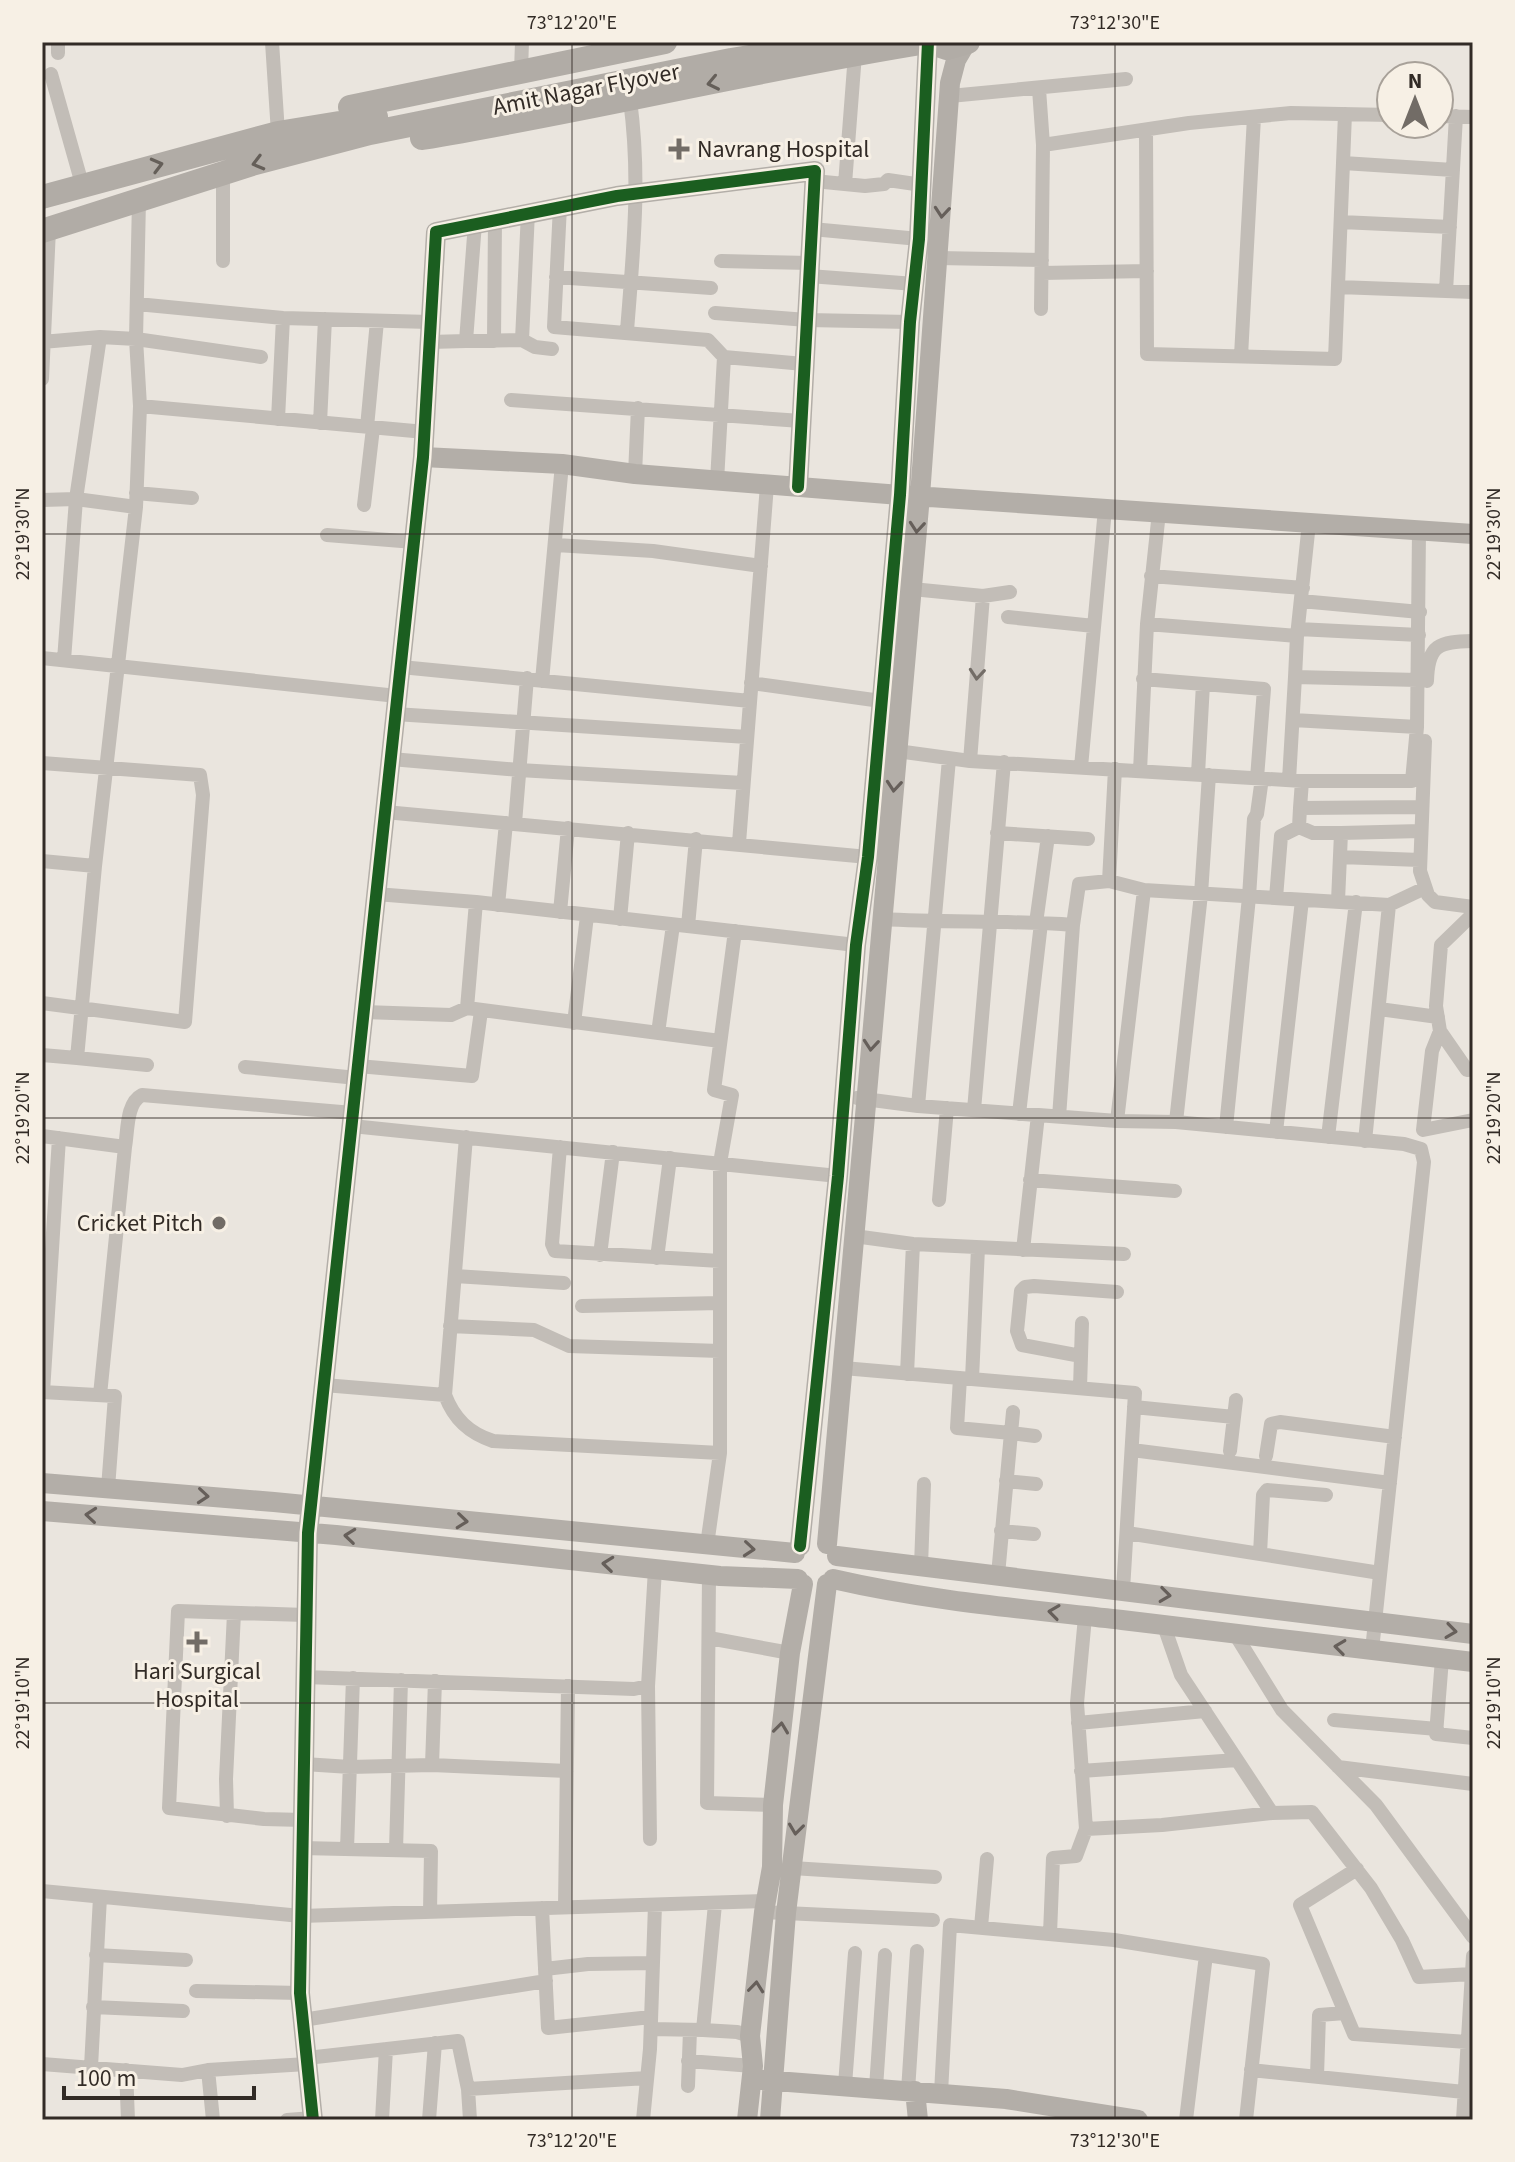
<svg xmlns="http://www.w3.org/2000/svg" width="1515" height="2162" viewBox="0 0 1515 2162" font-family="'Source Sans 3',sans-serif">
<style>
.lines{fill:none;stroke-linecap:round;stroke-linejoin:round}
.street{stroke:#c2bdb7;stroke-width:14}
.secondary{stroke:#b3aea8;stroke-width:20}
.primary{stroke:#b1aca6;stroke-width:24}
.cycleway-casing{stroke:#f7f0e5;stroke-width:17}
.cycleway{stroke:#1b5e20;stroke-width:12}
.oneway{stroke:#655f59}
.oneway2{stroke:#665f5a}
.oneway3{stroke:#736d67}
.ticks{fill:none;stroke:#322b26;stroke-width:2;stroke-opacity:0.45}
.poi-dot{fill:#726c66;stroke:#f7f0e5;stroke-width:3}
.labels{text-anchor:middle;stroke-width:6;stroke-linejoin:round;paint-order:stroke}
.street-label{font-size:24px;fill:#322b26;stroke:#f7f0e5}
.poi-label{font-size:24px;fill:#322b26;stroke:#f7f0e5;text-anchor:start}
.neatline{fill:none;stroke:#322b26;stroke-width:3}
.ticks-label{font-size:20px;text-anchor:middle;fill:#322b26}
</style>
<rect width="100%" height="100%" fill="#eae5de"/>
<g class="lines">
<!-- street -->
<path class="street" d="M58 42V53
M272 42 278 133
M521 71 522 42
M51 74 82 184
M1039 89 1043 145 1041 309
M950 96 1126 79
M1439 116 1473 117
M1146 130 1147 354 1335 359 1345 114
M1043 145 1189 123 1291 113 1391 115
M1343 163 1453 170
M223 173V261
M814 181 865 186 884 184 888 180 922 185
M845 184 855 54
M560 206 554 327 708 340 724 357
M1341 222 1450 227
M475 223 466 341 522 340 528 212
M812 229 919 239
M938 258 1042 260
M721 261 810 263
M1042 273 1147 271
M809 276 915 284
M556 277 711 288
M1338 287 1473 292
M1446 291 1456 116
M137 304 283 318 430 322
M715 313 807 320 910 322
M627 331C633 252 641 180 630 100
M522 340 535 347 552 349
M494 341 495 219
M42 342 100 337
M430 342 466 341
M1241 356 1254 117
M42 379 49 229
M511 400 801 421
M140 406 425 432
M278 419 283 318
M320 423 325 319
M367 427 377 321
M635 474 638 408
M717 481 724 357 804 364
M136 493 192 498
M42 500 76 499 136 507
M364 505 373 428
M327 535 414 542
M556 545 653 551 761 566
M1151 576 1303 588
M912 589 983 596 1010 592
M1301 601 1420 612
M1008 617 1094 626
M1147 624 1297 636
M1298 629 1419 635
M42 658 397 696
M64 660 76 499 100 337 136 339 261 357
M401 667 750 701
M1295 677 1297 636 1309 523
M1143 679 1264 689 1257 778
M542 681 562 464
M1427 681C1428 644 1439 642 1473 641
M751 683 881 701
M395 714 747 737
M1293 720 1417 727
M1425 741 1420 871 1428 895 1435 902 1473 907
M897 751 970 761 1302 781H1412L1417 727 1419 530
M391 759 519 770 743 783
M970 761 983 596
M42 763 200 775 203 795 185 1022 42 1003
M1081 767 1105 509
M1140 771 1147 624 1159 512
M1198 774 1203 684
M1289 780 1295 677 1418 680
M1302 781 1300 808 1422 807
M1300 808 1299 827 1313 833H1341L1338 901
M385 812 868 857
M515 823 527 678
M997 833 1088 839
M1341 833 1421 831
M739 843 767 485
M1340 857 1420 860
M42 861 95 866
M1109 881 1115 769
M376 894 476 902 856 945
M1276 898 1281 836 1299 827
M498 905 506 823
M560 912 568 828
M1473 914 1441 945 1436 1006 1440 1031 1467 1070 1473 1069
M620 919 628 833
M882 919C946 923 1009 920 1073 925
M1036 923 1048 836
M688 926 696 839
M467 1008 720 1041
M1379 1009 1438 1017
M364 1012 451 1015 467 1008 476 902
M574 1023 587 916
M1440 1031 1432 1051 1423 1130 1473 1120
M658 1033 673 925
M42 1055 77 1058 95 866 136 507 140 406 136 339 139 200
M77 1058 147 1065
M358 1066 472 1076 481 1011
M245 1067 357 1078
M857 1098 918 1106 1117 1121 1176 1122 1404 1144 1421 1149 1424 1162 1372 1650
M918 1106 949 759
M974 1110 1004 762
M1019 1114 1041 923
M1059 1117 1073 925 1079 884 1109 881 1144 890 1389 905 1425 888
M1117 1121 1144 890
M1176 1122 1201 894 1209 775
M352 1126 838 1176
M1226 1127 1249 897 1254 819 1257 814 1262 778
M1276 1132 1302 900
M42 1136 125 1147 100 1395
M466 1137 445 1395C454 1419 469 1433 493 1441L720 1453
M1328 1137 1356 902
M1365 1141 1389 905
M125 1147C128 1131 126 1103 142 1095L353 1113
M560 1147 552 1244 555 1251 720 1261
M1030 1180 1175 1191
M939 1200 947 1108
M854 1236 913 1244 1124 1254
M1023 1250 1038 1115
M600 1255 613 1152
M657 1258 670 1158
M455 1276 564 1283
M582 1306 720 1303
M450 1326 534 1330 569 1346 720 1351
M1081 1356 1022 1345 1017 1331 1021 1291 1025 1287 1034 1286 1117 1292
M843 1368 1135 1393 1123 1590
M907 1374 913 1244
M960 1378 957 1428 1011 1433 998 1575
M972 1379 978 1248
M324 1385 445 1395
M1080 1388 1082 1323
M42 1392 115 1396 108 1488
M43 1392 59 1138
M1134 1407 1234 1417
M1013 1412 1011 1433 1035 1436
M1132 1450 1390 1483
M1230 1451 1236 1400
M1266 1456 1271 1424 1280 1422 1395 1437
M1006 1481 1036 1484
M1001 1531 1034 1534
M1127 1533 1380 1573
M707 1545 720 1453V1163L732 1095 714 1090 735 931
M1260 1554 1263 1495 1267 1490 1326 1495
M921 1566 924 1484
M709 1575 707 1803 773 1805
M1085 1617 1077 1703 1086 1829 1162 1825 1272 1813
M1164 1626 1181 1675 1272 1813 1312 1812 1371 1888 1402 1940 1419 1977 1472 1974
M1235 1634 1282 1710 1376 1805 1473 1937
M709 1638 790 1653
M1442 1659 1436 1734 1473 1738
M305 1677 634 1689 648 1686 655 1569
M435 1681 432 1765 567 1771
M648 1686 650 1839
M1334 1720 1437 1729
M1078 1723 1205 1711
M304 1764 350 1767 432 1765
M1338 1767 1473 1784
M1081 1771 1237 1760
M227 1816 226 1779 234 1613
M303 1820 264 1819 169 1808 178 1611 306 1615
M302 1848 431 1851 430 1912
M347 1849 353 1678
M396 1850 401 1680
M792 1868 935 1877
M1357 1869 1300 1905 1354 2034 1467 2042
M42 1891 301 1916 766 1901
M565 1907 568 1686
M542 1908 548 2028 651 2017
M764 1912 933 1920
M981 1927 987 1859
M1050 1934 1053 1858 1076 1856 1086 1829
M96 1955 186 1960
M545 1969 588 1964 653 1963
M196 1991 300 1993
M93 2007 183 2011
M303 2020 546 1981
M651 2029 703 2030 715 1904
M703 2030 737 2032 750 2036
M307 2058 458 2041 468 2089 470 2120
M688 2061 753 2066
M42 2064 182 2075 208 2070
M91 2067 100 1897
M126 2070 128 2120
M1251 2070 1464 2092
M1317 2076 1319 2015 1345 2013
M845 2085 855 1953
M688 2086 690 2030
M876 2088 885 1955
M468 2089 647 2078
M908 2091 917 1951
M941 2093 950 1925 1114 1940 1263 1964 1246 2120
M213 2120 208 2070 307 2064
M287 2120 313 2118
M382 2120 386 2049
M429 2120 435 2043
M643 2120 650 2049 655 1905
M1186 2120 1206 1955
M1463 2120 1473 1956"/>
<!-- secondary -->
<path class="secondary" d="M423 457 562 464 635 474 900 495 1473 534
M42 1483 274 1502 795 1553
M42 1511 336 1535 720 1576 798 1579
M827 1544 920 496 950 83 956 60 966 43
M800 1546 838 1176 856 945 868 857 900 495 910 322 919 239 928 42
M837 1556 1473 1634
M833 1579C928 1601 1026 1609 1122 1620 1239 1633 1356 1649 1473 1662
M763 2080 1006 2099 1138 2120
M915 2091 918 2120
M313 2120 300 1993 308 1533 423 457 436 232 617 196 815 171 798 487
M747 2120 753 2066 750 2036 764 1912 772 1867 773 1805 790 1653 803 1584
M770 2120 786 1913 827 1584"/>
<!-- primary -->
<path class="primary" d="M929 42 947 48 968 42
M350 107 665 42
M422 138C591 110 758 69 927 42
M42 197 278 133 376 117
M42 231 252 164 370 133 731 60 841 42"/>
<defs>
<path id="cycleway" d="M800 1546 838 1176 856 945 868 857 900 495 910 322 919 239 928 42
M313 2120 300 1993 308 1533 423 457 436 232 617 196 815 171 798 487"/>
</defs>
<!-- cycleway casing -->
<use href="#cycleway" class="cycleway-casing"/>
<!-- cycleway -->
<use href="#cycleway" class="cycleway"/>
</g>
<!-- one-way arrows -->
<defs><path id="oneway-chevron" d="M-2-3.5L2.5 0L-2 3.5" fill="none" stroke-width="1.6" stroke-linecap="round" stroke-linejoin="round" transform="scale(2)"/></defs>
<g class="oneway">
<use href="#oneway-chevron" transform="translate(713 83) rotate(168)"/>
<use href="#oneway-chevron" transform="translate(258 163) rotate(165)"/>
<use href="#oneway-chevron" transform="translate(157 165) rotate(-15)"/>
</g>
<g class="oneway2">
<use href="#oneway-chevron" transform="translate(942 212) rotate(95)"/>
<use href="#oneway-chevron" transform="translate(917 527) rotate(95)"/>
<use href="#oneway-chevron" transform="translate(894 786) rotate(95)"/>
<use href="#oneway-chevron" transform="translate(871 1045) rotate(95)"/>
<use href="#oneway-chevron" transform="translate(203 1496) rotate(5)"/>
<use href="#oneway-chevron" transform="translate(91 1515) rotate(-175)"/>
<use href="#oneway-chevron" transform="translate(462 1521) rotate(6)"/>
<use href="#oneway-chevron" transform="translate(350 1536) rotate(-174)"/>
<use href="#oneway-chevron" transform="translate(749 1549) rotate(5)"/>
<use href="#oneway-chevron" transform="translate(608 1564) rotate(-174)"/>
<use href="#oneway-chevron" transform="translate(1165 1595) rotate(7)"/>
<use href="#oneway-chevron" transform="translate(1054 1612) rotate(-172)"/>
<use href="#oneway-chevron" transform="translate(1451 1631) rotate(8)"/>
<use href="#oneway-chevron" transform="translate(1340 1647) rotate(-173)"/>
<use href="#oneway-chevron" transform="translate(781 1728) rotate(-83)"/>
<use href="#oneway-chevron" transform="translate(796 1829) rotate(97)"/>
<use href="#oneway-chevron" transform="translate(756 1987) rotate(-84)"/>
</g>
<use class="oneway3" href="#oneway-chevron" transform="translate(977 674) rotate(95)"/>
<!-- ticks -->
<path class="ticks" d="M572 42V2120M1115 42V2120M42 534H1473M42 1118H1473M42 1703H1473"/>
<!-- markers -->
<g class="poi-dot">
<path d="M675 137h8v8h8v8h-8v8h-8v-8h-8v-8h8z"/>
<circle cx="219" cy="1223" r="8"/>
<path d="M193 1630h8v8h8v8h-8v8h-8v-8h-8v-8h8z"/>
</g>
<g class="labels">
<!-- street labels -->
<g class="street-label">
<text transform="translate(586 89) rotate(-11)" y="8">Amit Nagar Flyover</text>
</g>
<!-- poi labels -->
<g class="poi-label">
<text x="697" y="157">Navrang Hospital</text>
<text x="203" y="1231" text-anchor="end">Cricket Pitch</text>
<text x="197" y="1679" text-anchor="middle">Hari Surgical<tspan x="197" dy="28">Hospital</tspan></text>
</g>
</g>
<!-- border -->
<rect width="1515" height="2162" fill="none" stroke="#f7f0e5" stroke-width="88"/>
<!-- north arrow -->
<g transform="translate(1415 100)"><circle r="38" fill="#f7f0e5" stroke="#a8a199" stroke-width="2"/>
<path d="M0-6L14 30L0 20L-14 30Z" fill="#726c66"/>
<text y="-12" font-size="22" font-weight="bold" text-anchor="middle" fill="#322b26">N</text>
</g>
<!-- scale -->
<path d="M64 2086v12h190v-12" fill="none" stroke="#322b26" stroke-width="4"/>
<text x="76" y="2086" font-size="24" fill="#322b26" stroke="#f7f0e5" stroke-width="6" paint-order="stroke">100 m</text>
<rect x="44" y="44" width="1427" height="2074" class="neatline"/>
<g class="ticks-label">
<text x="572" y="29">73°12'20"E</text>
<text x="1115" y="29">73°12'30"E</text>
<text transform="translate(22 534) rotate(-90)" y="7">22°19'30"N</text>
<text transform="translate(1493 534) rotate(-90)" y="7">22°19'30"N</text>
<text transform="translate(22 1118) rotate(-90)" y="7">22°19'20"N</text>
<text transform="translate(1493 1118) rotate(-90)" y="7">22°19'20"N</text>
<text transform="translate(22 1703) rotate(-90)" y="7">22°19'10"N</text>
<text transform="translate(1493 1703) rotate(-90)" y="7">22°19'10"N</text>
<text x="572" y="2147">73°12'20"E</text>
<text x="1115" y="2147">73°12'30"E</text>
</g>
</svg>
